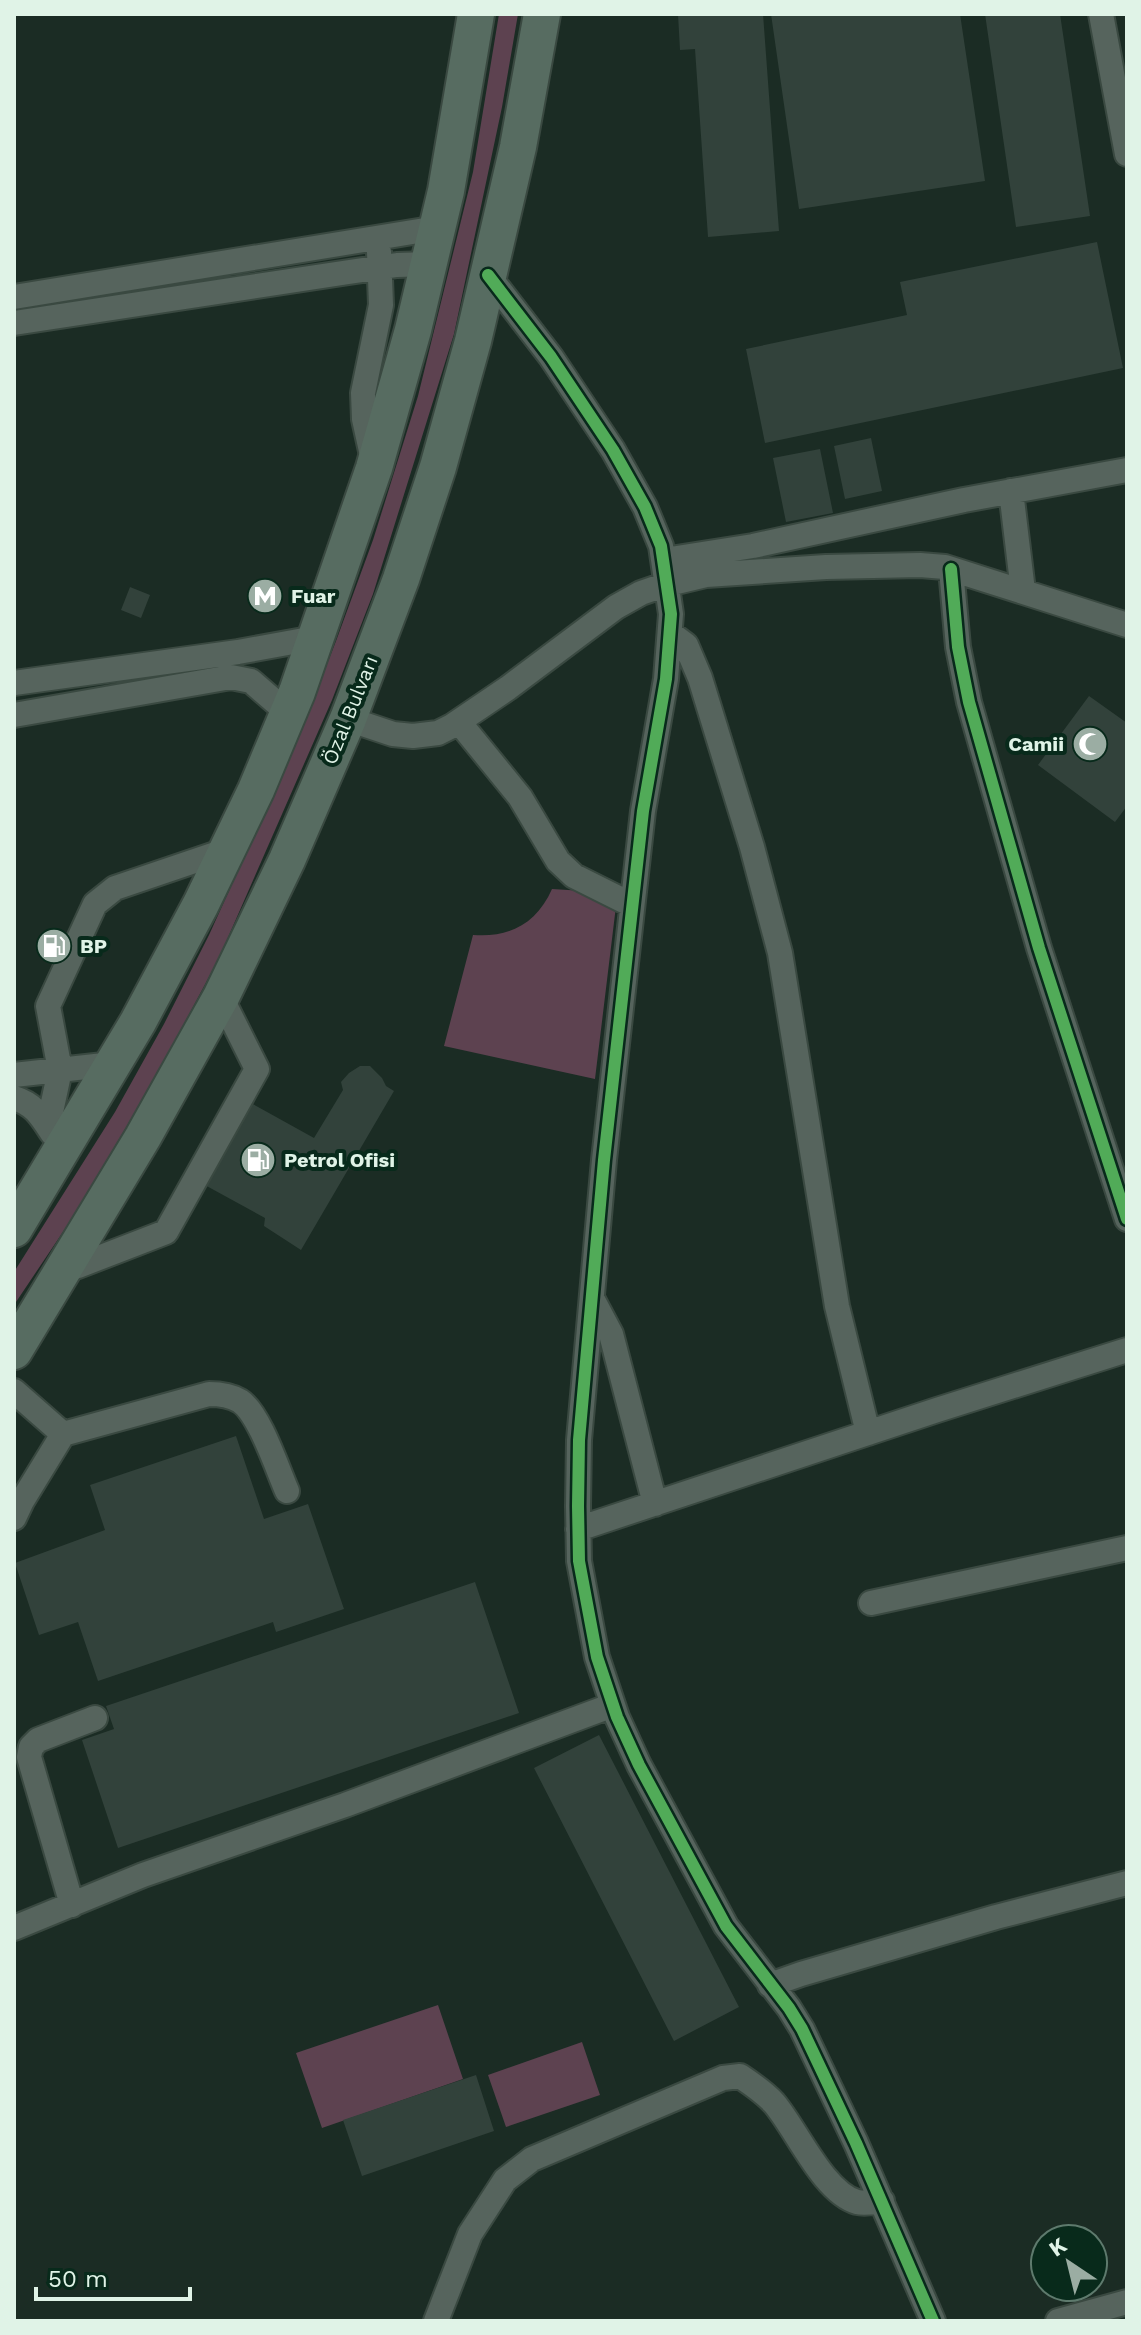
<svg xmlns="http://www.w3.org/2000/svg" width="1141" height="2335" viewBox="0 0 1141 2335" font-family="'Work Sans',sans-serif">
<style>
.green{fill:#5d4250}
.building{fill:#32423b}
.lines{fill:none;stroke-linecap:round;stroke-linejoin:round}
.minor-casing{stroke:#3a4941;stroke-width:28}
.highway-casing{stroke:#3a4941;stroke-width:40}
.minor{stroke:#56645d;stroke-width:24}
.highway{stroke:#576c61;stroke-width:36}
.cycleway-casing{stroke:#082a1b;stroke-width:17}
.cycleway{stroke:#51ab58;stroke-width:12}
.labels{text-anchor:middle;stroke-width:8;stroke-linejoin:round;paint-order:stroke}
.poi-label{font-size:20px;font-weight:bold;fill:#e0f3e7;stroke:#082a1b;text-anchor:start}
.street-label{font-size:20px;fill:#e0f3e7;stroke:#082a1b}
</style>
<rect width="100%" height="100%" fill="#1b2c24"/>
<!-- green -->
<path class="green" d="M499 14H518L502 107 454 334 373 594 332 700 219 958 157 1075 73 1217 14 1305V1272L115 1112 164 1024 209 935 300 734 336 641 373 540 418 396 473 172Z
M552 889 584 891 616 906 595 1079 444 1046 473 935C510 938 537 923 552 889Z
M438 2005 463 2079 322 2128 296 2053Z
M582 2042 600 2095 506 2127 488 2075Z"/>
<!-- building -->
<path class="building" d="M678 14H763L779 231 708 237 695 49 680 50Z
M771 14H960L985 181 799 209Z
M985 14H1060L1090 216 1016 227Z
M1097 242 1123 368 765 443 746 349 907 315 900 282Z
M871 438 882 491 845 499 834 446Z
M820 449 833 513 786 522 773 458Z
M130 587 150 595 141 618 121 610Z
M1089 696 1127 723V806L1115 822 1038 765Z
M360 1066H370L382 1078 386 1086 394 1091 301 1250 264 1226 265 1218 203 1184 251 1103 314 1138 343 1090 341 1082 349 1073Z
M236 1436 264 1519 308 1504 344 1609 276 1632 273 1622 98 1681 78 1622 39 1635 15 1563 105 1530 90 1485Z
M475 1582 519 1713 118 1848 82 1740 114 1729 106 1706Z
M599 1735 739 2007 674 2041 534 1768Z
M476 2075 494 2131 362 2176 343 2120Z"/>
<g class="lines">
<defs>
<path id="minor" d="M1101 14 1127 154
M488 275 551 357 613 450 645 507 661 546 671 614 666 679 643 811 604 1160 579 1440 578 1506 579 1561 597 1657 617 1717 639 1765 726 1926 789 2008 802 2029 856 2143 933 2321
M14 297 437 228
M14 323 349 272 397 265 429 264
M373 460 364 419 363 393 381 305 379 252
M1011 491 1023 591
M664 560 753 546 964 500 1127 470
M951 569 958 647 969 702 1039 948 1127 1219
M670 633 686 645 700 678 752 847 780 953 837 1306 868 1433
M14 683 238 652 315 638
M14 715 231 677 251 681 288 713
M348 719 393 734 413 736 438 733 452 726 508 688 616 607 641 593 664 585 706 575 826 567 920 565 945 567 1127 625
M459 722 520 797 558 861 574 876 632 905
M14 1075 113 1064
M14 1098C34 1104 41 1116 52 1133
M48 1126 60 1070 48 1006 95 904 115 888 227 850
M64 1270 78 1266 166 1232 257 1069 221 997
M593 1300 611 1334 655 1504
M14 1391 63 1434 22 1501 14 1518
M63 1434 209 1394C220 1394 230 1395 240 1401 259 1413 277 1468 287 1491
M578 1529 937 1410 1127 1350
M871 1603 1127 1548
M72 1905 29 1757 31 1747 38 1740 95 1718
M14 1928 143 1875 345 1805 613 1705
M770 1985 801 1974 996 1917 1127 1883
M436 2321 470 2234 505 2180 532 2159 723 2078 740 2076C752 2084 764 2092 774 2103 797 2130 823 2192 857 2202 865 2204 873 2202 882 2201
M1058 2321 1127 2302"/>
<path id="highway" d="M14 1229 138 1022 201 904 256 790 297 692 374 468 413 330 446 191 476 14
M14 1351 143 1137 221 997 287 860 348 719 401 579 438 467 473 341 518 147 542 14"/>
</defs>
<!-- minor casing -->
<use href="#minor" class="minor-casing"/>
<!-- highway casing -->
<use href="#highway" class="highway-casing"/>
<!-- minor -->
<use href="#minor" class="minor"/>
<!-- highway -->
<use href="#highway" class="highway"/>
<defs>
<path id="cycleway" d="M488 275 551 357 613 450 645 507 661 546 671 614 666 679 643 811 604 1160 579 1440 578 1506 579 1561 597 1657 617 1717 639 1765 726 1926 789 2008 802 2029 856 2143 933 2321
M951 569 958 647 969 702 1039 948 1127 1219"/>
</defs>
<!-- cycleway casing -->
<use href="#cycleway" class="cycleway-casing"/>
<!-- cycleway -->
<use href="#cycleway" class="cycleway"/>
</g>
<!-- icons -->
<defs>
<symbol id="metro-disc" viewBox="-11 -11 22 22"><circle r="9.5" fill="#9bada3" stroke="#082a1b"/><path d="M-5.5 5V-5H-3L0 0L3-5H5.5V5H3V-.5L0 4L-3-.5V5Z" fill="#fff"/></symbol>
<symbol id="mosque-disc" viewBox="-11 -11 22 22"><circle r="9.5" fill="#9bada3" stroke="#082a1b"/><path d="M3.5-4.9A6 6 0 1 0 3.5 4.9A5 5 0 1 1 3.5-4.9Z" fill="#fff"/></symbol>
<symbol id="fuel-disc" viewBox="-11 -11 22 22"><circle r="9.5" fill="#9bada3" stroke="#082a1b"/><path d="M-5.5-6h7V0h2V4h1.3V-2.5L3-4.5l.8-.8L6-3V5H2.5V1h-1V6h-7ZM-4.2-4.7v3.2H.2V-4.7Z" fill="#fff"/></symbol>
</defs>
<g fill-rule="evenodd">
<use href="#metro-disc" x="245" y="576" width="40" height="40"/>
<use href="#mosque-disc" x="1070" y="724" width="40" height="40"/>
<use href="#fuel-disc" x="34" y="926" width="40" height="40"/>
<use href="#fuel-disc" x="238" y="1140" width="40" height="40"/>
</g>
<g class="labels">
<!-- poi labels -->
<g class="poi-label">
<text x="291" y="603">Fuar</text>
<text x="1064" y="751" text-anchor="end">Camii</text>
<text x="80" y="953">BP</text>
<text x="284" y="1167">Petrol Ofisi</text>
</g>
<!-- street labels -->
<g class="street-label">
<text transform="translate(350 710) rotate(-68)" y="7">Özal Bulvarı</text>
</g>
</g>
<!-- border -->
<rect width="1141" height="2335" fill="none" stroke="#e0f3e7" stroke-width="32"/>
<!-- north arrow -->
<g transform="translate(1069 2263) rotate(325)"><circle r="38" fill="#082a1b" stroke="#5e7a6d" stroke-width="2"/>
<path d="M0-6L14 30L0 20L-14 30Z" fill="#9bada3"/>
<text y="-12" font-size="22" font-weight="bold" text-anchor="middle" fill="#e0f3e7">K</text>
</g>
<!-- scale -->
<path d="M36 2287v12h154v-12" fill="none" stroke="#e0f3e7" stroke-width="4"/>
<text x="48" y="2287" font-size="24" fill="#e0f3e7" stroke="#082a1b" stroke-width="6" paint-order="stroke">50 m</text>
</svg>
